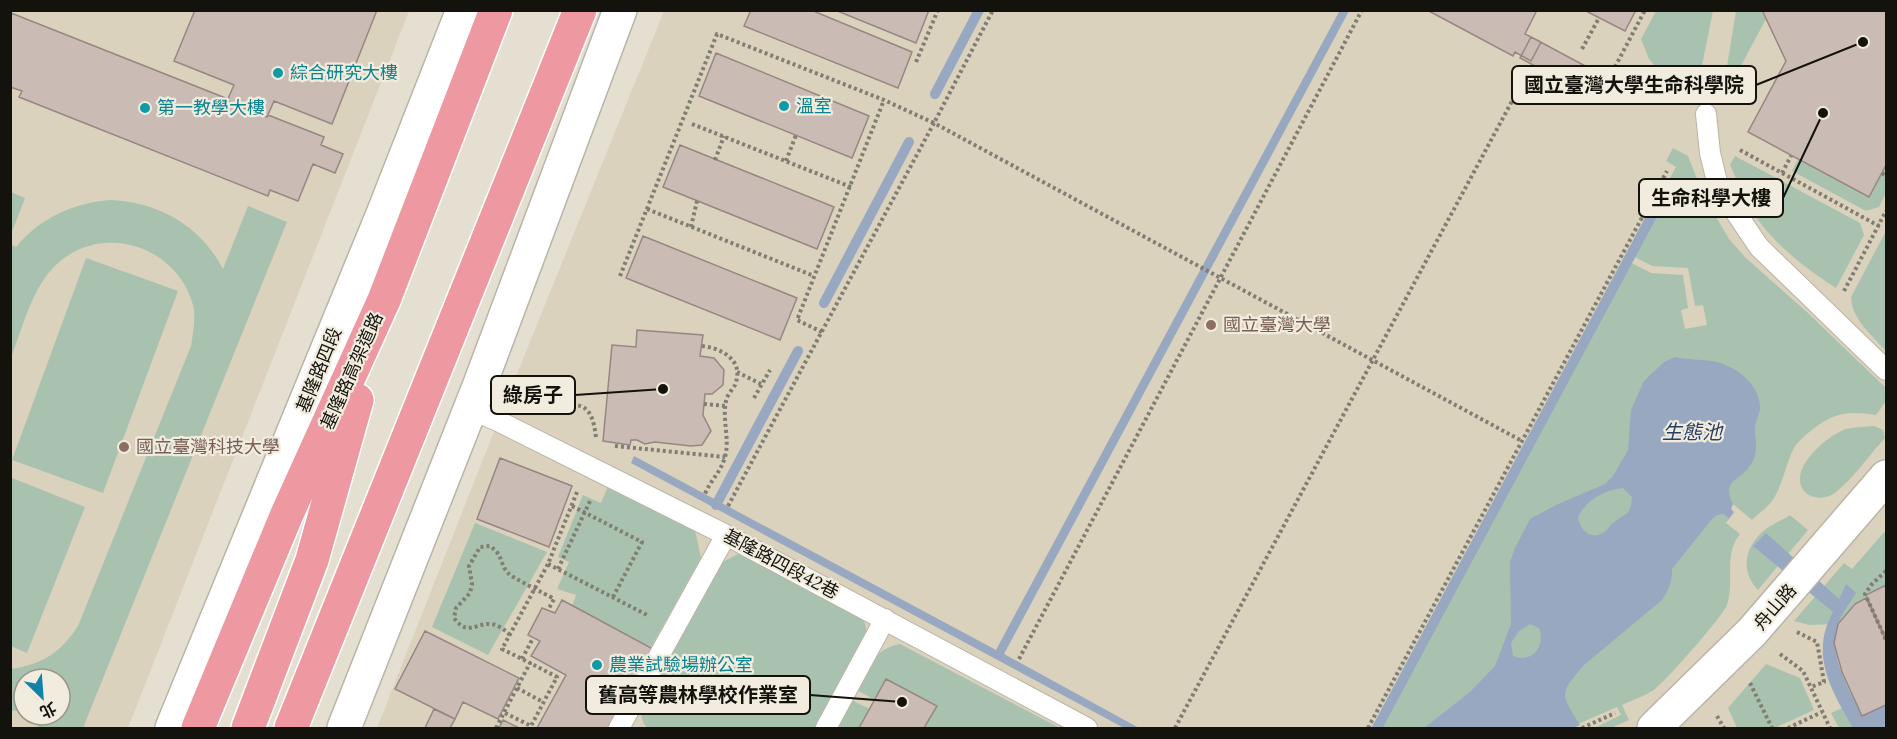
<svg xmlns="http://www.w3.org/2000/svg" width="1897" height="739" viewBox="0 0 1897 739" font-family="Lora,'Noto Sans TC',serif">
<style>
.built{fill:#dad2bd;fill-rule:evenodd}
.green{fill:#a9c2b0}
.water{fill:#97a8c0;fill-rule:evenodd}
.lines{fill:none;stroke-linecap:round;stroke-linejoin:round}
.stream{stroke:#97a8c0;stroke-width:10}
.building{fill:#cbbbb5;stroke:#968782;stroke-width:1.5}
.service-casing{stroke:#b9b4a6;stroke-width:22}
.minor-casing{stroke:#b9b4a6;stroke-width:36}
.secondary-casing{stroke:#b9b4a6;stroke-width:36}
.trunk-casing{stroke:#fff;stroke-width:36}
.path{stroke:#807d73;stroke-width:4;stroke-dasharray:3 3;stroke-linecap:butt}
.service{stroke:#fff;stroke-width:20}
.minor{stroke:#fff;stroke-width:33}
.secondary{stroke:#fff;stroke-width:33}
.trunk{stroke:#ee98a2;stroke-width:33}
.culture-dot{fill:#0f9aa8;stroke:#f1ecde;stroke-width:2}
.education-dot{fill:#8d6e63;stroke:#f1ecde;stroke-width:2}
.labels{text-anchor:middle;stroke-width:4.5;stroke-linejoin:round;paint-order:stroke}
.culture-label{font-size:18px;fill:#0d838f;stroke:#f1ecde;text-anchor:start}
.education-label{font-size:18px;fill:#785e54;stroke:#f1ecde;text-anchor:start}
.street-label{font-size:18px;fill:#14120d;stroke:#f1ecde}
.water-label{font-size:20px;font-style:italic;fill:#263e63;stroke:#f1ecde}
.leader{fill:none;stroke:#14120d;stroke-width:2}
.callout-dot{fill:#14120d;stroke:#f1ecde;stroke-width:2}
.callout{fill:#f1ecde;stroke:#14120d;stroke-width:2}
.callout-label{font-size:20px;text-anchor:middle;font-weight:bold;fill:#14120d}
</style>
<rect width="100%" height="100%" fill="#e4dfd1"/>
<!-- built -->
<path class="built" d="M10 11H409L128 728H11ZM24 679H60V715H24Z
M664 11H1886V728H377L508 396Z"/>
<!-- green -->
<path class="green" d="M1656 11H1713L1697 90 1692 93 1671 86 1649 59 1641 39Z
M1736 11H1762L1766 19 1721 103Z
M1673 148 1688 156 1704 196 1729 239 1746 258 1808 313 1886 388V401L1876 415C1846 410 1832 413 1808 433 1803 438 1796 443 1793 450 1785 466 1783 485 1772 501 1767 508 1758 514 1752 520L1733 504 1725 514 1729 519 1726 523 1740 534C1723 555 1735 581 1727 605 1723 616 1666 681 1655 689 1646 696 1632 700 1622 705L1629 720 1611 728H1594L1621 715 1617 707 1569 728H1375L1626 260 1651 273 1683 275 1688 308 1681 310 1685 329 1707 325 1703 305 1695 306 1688 268 1652 266 1629 254 1676 167 1666 161Z
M1735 156 1860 223 1864 235 1836 288C1802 266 1768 240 1748 204 1741 191 1736 178 1730 165Z
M1798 159 1869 197 1886 165V193L1879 207 1866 211 1792 171Z
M11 192 25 198 11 234Z
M110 200C158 202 200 225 223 269L248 206 287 222 83 728H37L43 715H60V679H24V710L11 711V669C43 664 60 653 78 626L191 346C193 333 196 318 193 305 177 246 103 222 57 264 32 287 23 327 11 358L10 250 13 245 16 247C40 218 73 203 110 200Z
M1886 231V351C1872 335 1852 320 1851 297Z
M86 258 178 291 103 493 12 460Z
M1874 426 1883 430 1885 438C1871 453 1852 480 1836 492 1823 503 1798 498 1800 477 1802 458 1829 435 1846 429 1855 427 1865 427 1874 426Z
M12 478 85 507 27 653 11 646 10 482Z
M609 484 695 530 701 558 651 647 572 606 576 595 557 589 569 562 558 557 583 495 601 503Z
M1790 515 1808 530 1758 590C1741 572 1744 550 1761 533 1768 526 1781 521 1790 515Z
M475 523 547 552 488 655 432 627Z
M1886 530V585L1865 595 1866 598 1854 604 1838 624 1809 625 1794 621 1844 563 1852 569Z
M740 553 859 616 865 623 867 636 816 728H647C640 720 641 711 642 701L715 566Z
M900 644 1060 728H924L936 705 886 679 875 700 857 690C869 668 873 649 900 644Z
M1766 664 1800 678 1814 710 1775 728H1737L1728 708Z
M851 700 870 709 859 728H836Z
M1842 708 1853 728H1839L1831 713Z"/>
<!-- water -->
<path class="water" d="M1340 10 1349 11 1004 654 1139 728H1124L631 463 634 456 996 650Z
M1675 357C1687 360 1700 359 1712 361 1734 365 1757 381 1760 405 1761 413 1756 419 1755 427 1755 443 1760 452 1749 467 1740 481 1721 480 1733 504L1731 509 1734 512 1729 519 1724 514 1717 515 1712 519 1672 569C1672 582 1669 590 1662 600L1584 665C1558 695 1561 694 1580 725L1573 728H1424L1470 692 1495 666 1511 624 1510 562 1515 548 1530 519 1556 505 1605 484 1613 476 1628 450 1631 410 1644 381 1664 362ZM1623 488 1632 497C1631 516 1625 513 1613 523 1609 526 1607 531 1603 533 1589 540 1581 530 1578 518 1584 501 1606 489 1623 488ZM1530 624 1539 628C1546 645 1533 664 1513 656L1511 643 1519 631Z
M1766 533 1839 599 1846 584 1856 593C1851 601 1845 609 1841 617 1824 650 1848 686 1862 716L1886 705V728H1853C1832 691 1809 655 1833 612L1753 546Z"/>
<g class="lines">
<!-- stream -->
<path class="stream" d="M935 94 979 10
M824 303 909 142
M716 505 798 351
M1377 728 1656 208"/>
</g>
<!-- building -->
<path class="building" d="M195 10H377L332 124 274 101 267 117 227 101 234 85 174 61Z
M751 10H811L912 52 898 88 744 26Z
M835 10H929L916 43Z
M1427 10H1537L1525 34 1541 42 1531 61 1515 52 1513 56Z
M1584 10H1636L1625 31Z
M1762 10H1886V165L1869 197 1748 132 1786 61Z
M11 13 228 99 227 101 267 117 268 115 324 137 321 145 343 154 335 173 313 164 298 201 270 190 268 196 19 97 22 91 10 87Z
M1531 37 1606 77 1595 98 1520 58Z
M716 53 869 116 852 158 699 96Z
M680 145 834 207 817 249 663 187Z
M643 236 797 298 780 340 626 278Z
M637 330 703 335 700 356 714 358 724 370 723 385 712 394H705L703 415 711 431 702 445 691 446 655 442 645 444 637 440H631L630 445 603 441 612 345 636 347Z
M500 458 572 486 549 547 477 519Z
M1886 585V639L1866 595Z
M1866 598 1886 641V705L1862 716 1842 672 1834 643 1838 624 1855 604Z
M562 600 653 649 610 728H537L566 675 531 656 540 641 528 635 542 608 555 613Z
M425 631 519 678 498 719 463 702 455 719 395 689Z
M886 679 937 706 924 728H859Z
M434 709 455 719 450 728H425Z
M503 720 519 728H499Z"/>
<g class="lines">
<defs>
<path id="service" d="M1706 114 1710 153 1718 186 1759 247 1886 370
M480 384 508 396
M470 409 498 421 726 535 1087 728
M619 728 726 535
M826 728 885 619"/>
<path id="minor" d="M1654 728 1752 632 1886 477"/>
<path id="secondary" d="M172 728 383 214 463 10
M344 728 480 384 620 10"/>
<path id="trunk" d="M198 728 287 514 384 300 496 10
M248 728 312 560 357 400
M291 728 580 10"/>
</defs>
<!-- service casing -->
<use href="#service" class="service-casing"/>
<!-- minor casing -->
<use href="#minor" class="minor-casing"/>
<!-- secondary casing -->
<use href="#secondary" class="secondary-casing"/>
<!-- trunk casing -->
<use href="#trunk" class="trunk-casing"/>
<!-- path -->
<path class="path" d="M1582 49 1599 18
M916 62 938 10
M1615 67 1645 10
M692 124 851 187
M1740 150 1879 226
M715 160 724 136
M786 161 796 135
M1782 173 1791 156
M1882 173 1886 176
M647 209 814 276
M691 227 697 201
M620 276 717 34 884 100 934 123 993 10
M1844 291 1886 211
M822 332 797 320 884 100
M702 346C721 348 745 360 735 385 732 390 727 395 726 401 722 420 730 439 725 457 721 472 710 481 705 494
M737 372 761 384
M754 398 770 370
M704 404 726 406
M543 412C575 402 592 397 596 438
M615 446 725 457
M572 506 642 542 613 597
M728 506 934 123 1522 441
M548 564 649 616
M558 569 591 499
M1886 571 1872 584 1865 594 1886 640
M1797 632 1817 642 1824 682 1811 687
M510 635C482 607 473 644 454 618L456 608 470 593 472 584 469 566 480 547 490 546C504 556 499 563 508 573 512 578 546 594 554 599L548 610
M1780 654 1803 671 1830 728
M522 659 533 638
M1019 659 1362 10
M1750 683 1772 728
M517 688 543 702
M505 713 531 726 557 677 530 663
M1717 716 1724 728
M496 728 530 663 502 649 548 564 577 492
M1175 728 1525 77
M1368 728 1667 171
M1582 728 1615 713
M1788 728 1822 712"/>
<!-- service -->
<use href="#service" class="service"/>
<!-- minor -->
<use href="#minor" class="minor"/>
<!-- secondary -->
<use href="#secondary" class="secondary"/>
<!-- trunk -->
<use href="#trunk" class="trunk"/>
</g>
<!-- markers -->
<g class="culture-dot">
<circle cx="278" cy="73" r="6"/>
<circle cx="784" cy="106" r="6"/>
<circle cx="145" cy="108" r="6"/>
<circle cx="597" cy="665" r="6"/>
</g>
<g class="education-dot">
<circle cx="1211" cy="325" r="6"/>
<circle cx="124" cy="447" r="6"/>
</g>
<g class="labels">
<!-- culture labels -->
<g class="culture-label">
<text x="290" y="79">綜合研究大樓</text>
<text x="796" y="112">溫室</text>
<text x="157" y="114">第一教學大樓</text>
<text x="609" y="671">農業試驗場辦公室</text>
</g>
<!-- education labels -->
<g class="education-label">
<text x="1223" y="331">國立臺灣大學</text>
<text x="136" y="453">國立臺灣科技大學</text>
</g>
<!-- street labels -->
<g class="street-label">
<text transform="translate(319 370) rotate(-68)" y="6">基隆路四段</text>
<text transform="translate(352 371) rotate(-66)" y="6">基隆路高架道路</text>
<text transform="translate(781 564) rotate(28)" y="6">基隆路四段42巷</text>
<text transform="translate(1775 607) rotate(-49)" y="6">舟山路</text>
</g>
<!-- water labels -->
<g class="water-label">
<text x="1692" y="439">生態池</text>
</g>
</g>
<!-- callouts -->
<path class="leader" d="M1863 42L1756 85M1823 113L1783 198M663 389L575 395M902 702L810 695"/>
<g class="callout-dot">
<circle cx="1863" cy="42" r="6"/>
<circle cx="1823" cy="113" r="6"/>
<circle cx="663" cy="389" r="6"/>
<circle cx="902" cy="702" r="6"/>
</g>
<g class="callout">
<rect x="1512" y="66" width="244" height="38" rx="6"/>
<rect x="1639" y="179" width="144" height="38" rx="6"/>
<rect x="491" y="376" width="84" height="38" rx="6"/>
<rect x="586" y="676" width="224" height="38" rx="6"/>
</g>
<g class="callout-label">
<text x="1634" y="92">國立臺灣大學生命科學院</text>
<text x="1711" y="205">生命科學大樓</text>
<text x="533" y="402">綠房子</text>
<text x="698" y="702">舊高等農林學校作業室</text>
</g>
<!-- border -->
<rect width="1897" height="739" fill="none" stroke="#14120d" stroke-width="24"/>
<!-- north arrow -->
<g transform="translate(42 697) rotate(155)"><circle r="28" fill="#f1ecde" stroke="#99958a" stroke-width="1.5"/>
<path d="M0-4.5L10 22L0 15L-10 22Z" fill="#1281a9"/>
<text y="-9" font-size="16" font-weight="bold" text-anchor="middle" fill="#14120d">北</text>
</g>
</svg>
